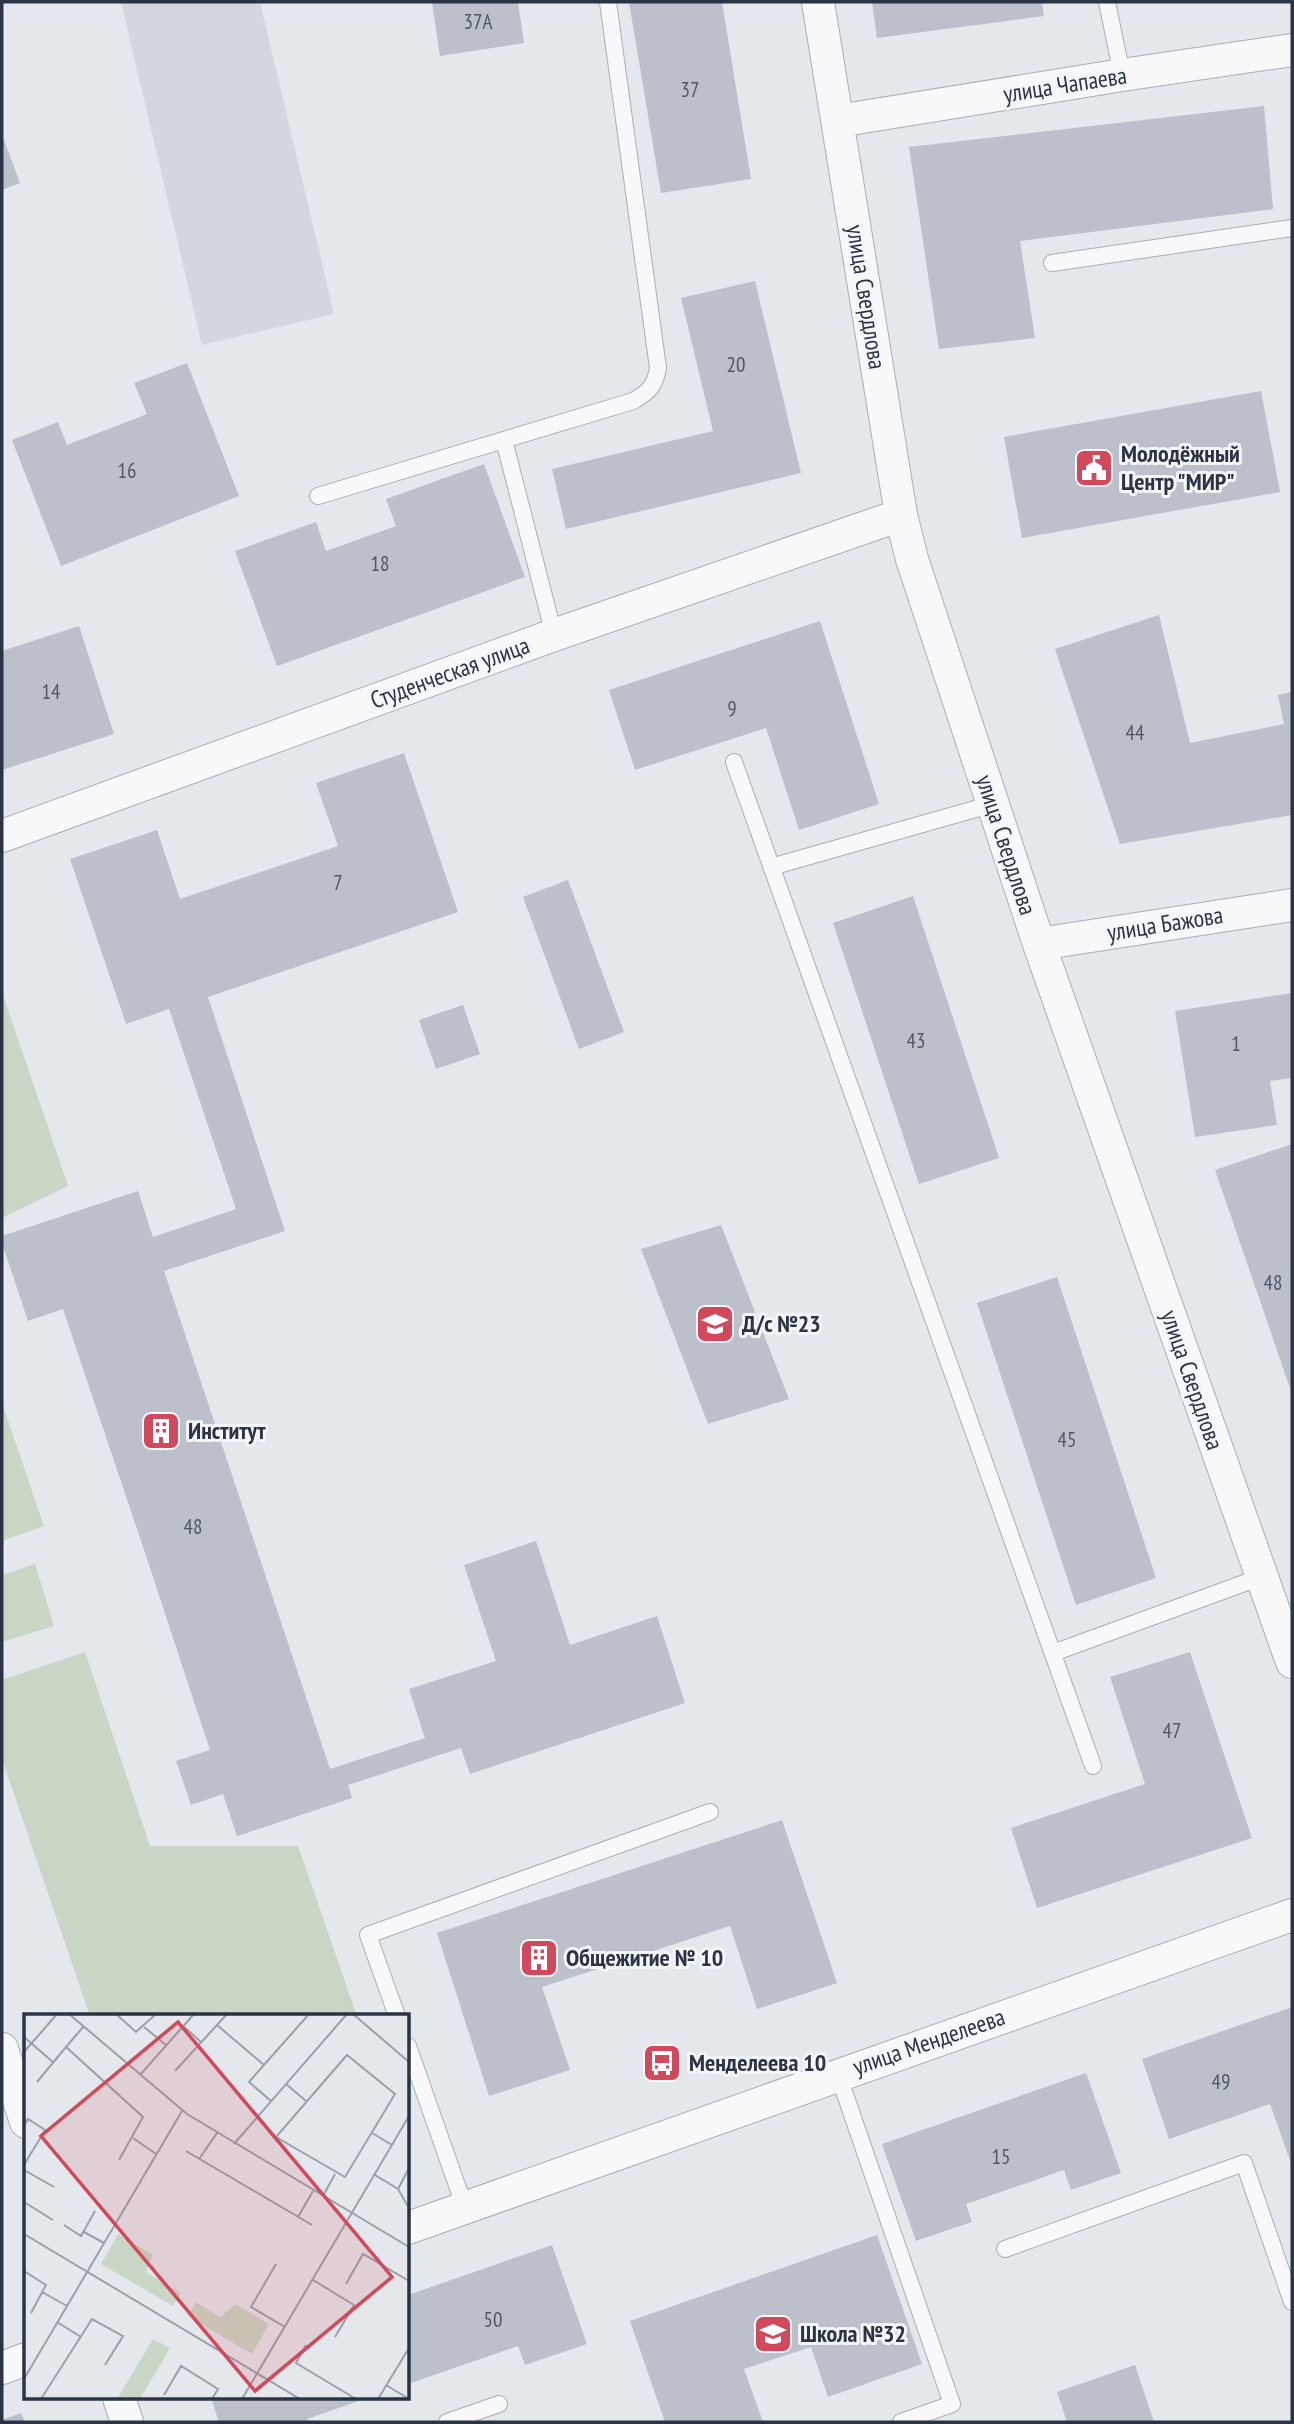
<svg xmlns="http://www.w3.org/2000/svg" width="1294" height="2424" viewBox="0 0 1294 2424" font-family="'PT Sans Narrow',sans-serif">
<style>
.built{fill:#d2d6de}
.green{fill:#c9d6c5}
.building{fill:#bbc0ca}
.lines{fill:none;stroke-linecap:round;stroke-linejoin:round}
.lane-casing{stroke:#a9aeb7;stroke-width:18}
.street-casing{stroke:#a9aeb7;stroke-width:34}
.lane{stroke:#f7f8fa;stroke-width:16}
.street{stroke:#f7f8fa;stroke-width:32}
.labels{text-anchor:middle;stroke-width:6;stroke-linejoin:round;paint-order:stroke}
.number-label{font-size:21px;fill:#4f5766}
.street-label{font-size:24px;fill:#2b3445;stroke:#f4f6f9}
.poi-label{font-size:24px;font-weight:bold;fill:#2b3445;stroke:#f4f6f9;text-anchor:start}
.inset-road{fill:none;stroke:#9a9fa9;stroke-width:2}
.view{fill:#d1495b;fill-opacity:0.15;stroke:#d1495b;stroke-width:3.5}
.inset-edge{fill:none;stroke:#2b3445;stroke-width:3.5}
</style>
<rect width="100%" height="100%" fill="#e4e7ec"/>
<!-- built -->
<path class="built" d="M121 2H260L334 314 202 345Z"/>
<!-- green -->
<path class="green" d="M2 992 68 1186 2 1218Z
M2 1403 44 1526 2 1541Z
M35 1564 54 1626 2 1642V1575Z
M85 1652 150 1846H298L357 2016H90L2 1759V1680Z"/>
<!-- building -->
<path class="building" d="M432 2H518L524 43 440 56Z
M629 2H722L751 179 661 193Z
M872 2H1042L1044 16 877 38Z
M1264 106 1273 209 1020 241 1035 338 939 349 909 147Z
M2 135 20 183 2 190Z
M755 281 801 473 566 529 552 469 713 431 681 298Z
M187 363 239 496 61 566 12 440 58 422 67 445 147 414 134 383Z
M1261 391 1280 492 1022 538 1004 437Z
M484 464 525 577 277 666 235 551 316 522 326 551 396 526 386 499Z
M1159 615 1190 743 1284 724 1278 695 1292 692V815L1120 844 1055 649Z
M820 621 879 804 799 830 766 728 635 770 609 690Z
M79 626 114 734 2 770V651Z
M404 753 458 912 208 997 285 1231 164 1271 330 1769 425 1738 409 1689 496 1661 464 1565 536 1541 570 1645 657 1616 685 1703 470 1774 461 1748 348 1785 352 1798 237 1836 223 1794 191 1805 176 1761 210 1750 146 1556 63 1309 28 1321 2 1243V1236L138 1191 153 1237 236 1209 169 1009 126 1024 70 859 157 830 180 899 338 846 316 783Z
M568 880 624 1032 579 1049 523 897Z
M913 896 999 1158 919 1184 833 923Z
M1292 993V1078L1270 1081 1277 1125 1195 1137 1175 1011Z
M463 1005 480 1054 436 1069 419 1020Z
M1292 1144V1394L1215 1170Z
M721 1225 789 1399 708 1424 641 1249Z
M1057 1277 1156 1578 1076 1605 977 1303Z
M1190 1652 1252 1838 1037 1908 1011 1828 1145 1784 1110 1677Z
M782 1820 837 1983 757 2009 730 1926 542 1987 570 2070 489 2096 437 1933Z
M1292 2007V2166L1270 2104 1169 2139 1142 2059Z
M1086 2073 1121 2173 1071 2190 1064 2170 966 2204 972 2222 916 2241 882 2144Z
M877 2235 922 2364 828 2397 811 2347 744 2369 763 2422H665L630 2321Z
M552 2245 587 2344 525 2365 518 2346 408 2384V2295Z
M1135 2365 1154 2422H1067L1057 2392Z
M211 2398H367L307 2419 309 2422H219Z
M21 2413 25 2422H2V2420Z"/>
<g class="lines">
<defs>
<path id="lane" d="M1107 2 1122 75
M1052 263 1292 228
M504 440 554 635
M318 496 633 401C649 392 655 386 658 368L608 2
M734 762 1093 1766
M771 867 993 804
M1053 1653 1261 1577
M397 2016 368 1935 710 1812
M408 2046 465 2208
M838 2074 952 2404 901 2422
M1005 2249 1244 2163 1292 2302
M447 2422 499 2404"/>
<path id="street" d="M818 2 901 515 912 559 1039 944 1292 1662
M838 121 1122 75 1292 50
M2 836 554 635 901 515
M1039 944 1292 905
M2 2049 26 2122
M408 2228 1292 1915
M2 2368 26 2359
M119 2398 127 2422"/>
</defs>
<!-- lane casing -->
<use href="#lane" class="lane-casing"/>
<!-- street casing -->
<use href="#street" class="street-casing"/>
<!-- lane -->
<use href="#lane" class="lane"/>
<!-- street -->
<use href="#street" class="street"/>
</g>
<!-- icons -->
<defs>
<symbol id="civic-square" viewBox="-11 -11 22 22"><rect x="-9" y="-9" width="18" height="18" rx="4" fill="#d1495b" stroke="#f4f6f9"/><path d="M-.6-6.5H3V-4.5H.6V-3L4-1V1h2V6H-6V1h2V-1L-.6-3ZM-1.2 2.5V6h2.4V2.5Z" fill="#fff"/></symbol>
<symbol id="school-square" viewBox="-11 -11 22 22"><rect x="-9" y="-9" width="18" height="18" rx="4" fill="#d1495b" stroke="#f4f6f9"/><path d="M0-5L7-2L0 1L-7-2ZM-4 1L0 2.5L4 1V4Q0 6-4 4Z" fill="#fff"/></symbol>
<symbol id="building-square" viewBox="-11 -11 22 22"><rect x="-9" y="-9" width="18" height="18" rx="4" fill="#d1495b" stroke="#f4f6f9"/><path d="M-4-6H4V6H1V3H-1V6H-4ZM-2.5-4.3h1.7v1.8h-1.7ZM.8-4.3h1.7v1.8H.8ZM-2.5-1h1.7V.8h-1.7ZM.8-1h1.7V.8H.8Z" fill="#fff"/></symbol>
<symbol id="bus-square" viewBox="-11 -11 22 22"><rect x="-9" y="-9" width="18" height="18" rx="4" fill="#d1495b" stroke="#f4f6f9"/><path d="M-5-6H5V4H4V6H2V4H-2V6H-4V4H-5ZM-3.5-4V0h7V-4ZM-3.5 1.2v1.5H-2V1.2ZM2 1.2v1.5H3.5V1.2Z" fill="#fff"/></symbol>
</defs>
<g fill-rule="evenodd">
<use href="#civic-square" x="1072" y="446" width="44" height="44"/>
<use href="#school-square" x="693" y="1302" width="44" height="44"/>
<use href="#building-square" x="139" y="1409" width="44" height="44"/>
<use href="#building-square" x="517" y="1936" width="44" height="44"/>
<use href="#bus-square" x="640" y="2041" width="44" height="44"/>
<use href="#school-square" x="751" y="2312" width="44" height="44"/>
</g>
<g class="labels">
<!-- number labels -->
<g class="number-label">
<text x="478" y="29">37А</text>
<text x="690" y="97">37</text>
<text x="736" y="372">20</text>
<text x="127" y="478">16</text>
<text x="380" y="571">18</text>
<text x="51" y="699">14</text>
<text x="732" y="716">9</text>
<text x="1135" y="740">44</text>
<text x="338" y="890">7</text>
<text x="916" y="1048">43</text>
<text x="1236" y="1051">1</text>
<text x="1273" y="1290">48</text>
<text x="1067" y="1447">45</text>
<text x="193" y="1534">48</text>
<text x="1172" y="1738">47</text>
<text x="1221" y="2089">49</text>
<text x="1001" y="2164">15</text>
<text x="493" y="2327">50</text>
</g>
<!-- street labels -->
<g class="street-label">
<text transform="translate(1065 85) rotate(-9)" y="8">улица Чапаева</text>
<text transform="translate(866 297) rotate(81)" y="8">улица Свердлова</text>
<text transform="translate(450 673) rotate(-20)" y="8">Студенческая улица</text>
<text transform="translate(1006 845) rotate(72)" y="8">улица Свердлова</text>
<text transform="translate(1165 924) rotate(-9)" y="8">улица Бажова</text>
<text transform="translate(1192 1380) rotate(71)" y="8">улица Свердлова</text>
<text transform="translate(929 2042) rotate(-19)" y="8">улица Менделеева</text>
</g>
<!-- poi labels -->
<g class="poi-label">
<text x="1121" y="462">Молодёжный<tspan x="1121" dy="28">Центр "МИР"</tspan></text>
<text x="742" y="1332">Д/с №23</text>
<text x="188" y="1439">Институт</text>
<text x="566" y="1966">Общежитие № 10</text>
<text x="689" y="2071">Менделеева 10</text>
<text x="800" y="2342">Школа №32</text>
</g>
</g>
<!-- overview -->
<g transform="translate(24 2014)">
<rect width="385" height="385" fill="#e4e7ec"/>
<path d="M94 220 129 241 122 258 157 279 149 292 77 250ZM172 288 196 303 212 290 245 310 228 340 164 302ZM129 325 146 334 116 385H93Z" fill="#c9d6c5"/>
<path class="inset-road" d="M45 0 163 100 385 233M92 0 112 18 132 0M329 0 385 48M193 11 240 51M159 12 177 28M120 13 142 31M0 23 30 49M42 33 60 12M0 38 33 0M323 41 371 80 321 163 252 123ZM151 57 203 0M116 61 170 0M13 68 42 33 119 103 95 146M262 70 282 87M247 87 225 68 285 0M0 112 4 105 21 116 0 151M348 119 368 131M109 124 132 140M210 130 323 0M162 137 288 211M175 145 193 119M0 156 30 173M351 161 374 175 385 194M374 175 385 154M299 182 311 160M0 188 29 206M274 203 289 177M40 211 57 222 71 197M60 218 80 229M0 220 276 385M252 250 227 293 261 313M0 257 22 271 7 299M289 266 330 291 311 323M322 270 339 240 385 267M18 278 43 292M33 308 57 323M282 331 272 349 332 385M0 365 158 97M362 371 385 385M140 381 157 352 194 375 188 385M17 385 68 305 99 322 81 351M218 385 385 102M354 385 385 334"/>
<path class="view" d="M154 8 368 263 231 377 17 122Z"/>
<rect width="385" height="385" class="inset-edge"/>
</g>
<!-- border -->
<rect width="1294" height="2424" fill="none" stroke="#2b3445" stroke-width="7"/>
</svg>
